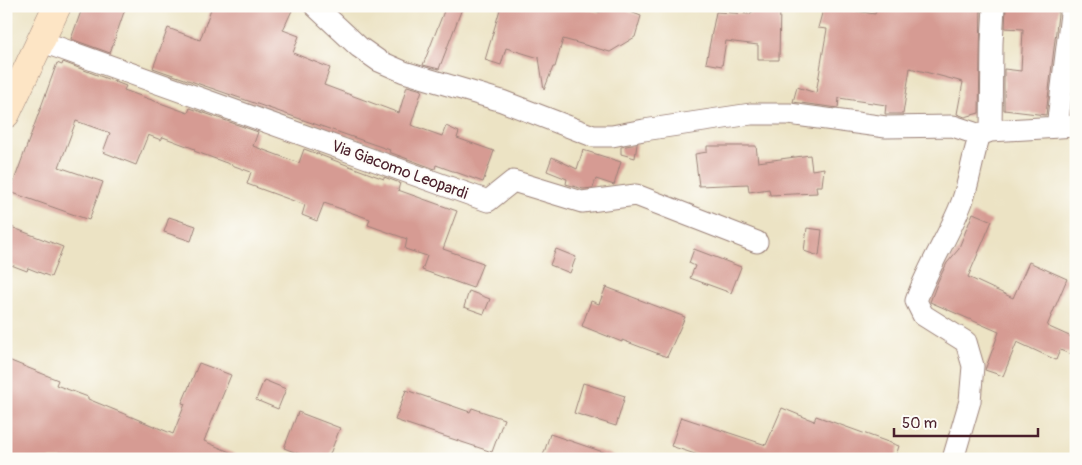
<svg xmlns="http://www.w3.org/2000/svg" width="1082" height="465" viewBox="0 0 1082 465" font-family="Pangolin,sans-serif">
<style>
.building{fill:#d69b93}
.lines{fill:none;stroke-linecap:round;stroke-linejoin:round}
.street-casing{stroke:#9b8178;stroke-width:23}
.secondary-casing{stroke:#9b8178;stroke-width:29}
.street{stroke:#fff;stroke-width:21}
.secondary{stroke:#fde5c5;stroke-width:28}
.labels{text-anchor:middle;stroke-width:4;stroke-linejoin:round;paint-order:stroke}
.street-label{font-size:16px;fill:#4a1f2b;stroke:#fdfcf7}
</style>
<rect width="100%" height="100%" fill="#fdfcf7"/>
<filter id="ink" filterUnits="userSpaceOnUse"><feTurbulence type="fractalNoise" baseFrequency=".02" numOctaves="2"/><feDisplacementMap in="SourceGraphic" scale="10" xChannelSelector="R" yChannelSelector="G"/><feConvolveMatrix kernelMatrix="1 2 1 2 8 2 1 2 1" color-interpolation-filters="sRGB"/></filter>
<filter id="wash" filterUnits="userSpaceOnUse"><feTurbulence type="fractalNoise" baseFrequency=".0096" numOctaves="4" result="noise"/><feDisplacementMap in="SourceGraphic" scale="20" xChannelSelector="R" yChannelSelector="G"/><feGaussianBlur stdDeviation="1.12" result="paint"/><feColorMatrix in="noise" values="0 0 0 0 0 0 0 0 0 0 0 0 0 0 0 0 0 1.4 0 .05"/><feComposite in="paint" operator="in"/></filter>
<g filter="url(#wash)">
<rect width="100%" height="100%" fill="#ece3c4"/>
<g id="blocks">
<!-- building -->
<path class="building" d="M83 6H117L125 9 110 53 71 39Z
M212 6H294L283 30 299 36 293 53 330 68 324 85 399 113 407 86 422 90 411 125 442 136 446 126 459 132 457 138 494 151 483 182 436 165 435 169 389 152 390 150 153 68 168 28 200 40Z
M446 6H463L439 69 423 65Z
M501 6H576L599 12 615 6 641 16 635 37 610 52 563 39 555 67H553L544 90 539 58 506 48 501 65 485 60Z
M762 6H780L779 60H758V45L726 41 722 66 706 63 716 12 749 14Z
M824 6 875 14 878 6H981L979 113 965 117 957 114 963 82 910 68 903 114H885L886 105 839 98 838 108 793 102 797 87 816 93 827 29 818 28Z
M1006 6H1059L1046 115 1004 110V69L1021 71 1023 29 1005 28Z
M63 62 126 86 124 90 188 113 190 108 258 132 253 146 299 163 304 149 384 179V177L400 183 398 190 457 211 443 249 483 263 473 288 422 270 427 256 405 249 407 239 368 225 370 219 324 203 317 221 302 215 305 205 247 184 251 172 194 151 195 149 163 137 161 140 148 135 136 165 103 152 110 133 76 121 59 167 103 182 89 220 10 192 57 63 62 65Z
M637 144 635 158 621 154V147Z
M707 146H756L758 162 810 155 812 170 824 168 822 186H816L817 193 770 195 769 189 749 192 748 184 699 186 695 154 707 152Z
M583 150 621 162 614 185 596 179 593 188 583 189 566 184 567 179 547 171 552 157 577 169Z
M973 213 992 221 968 277 1013 298 1029 262 1067 279 1047 326 1076 339 1070 354 1060 350 1056 360 1017 342 1003 376 985 370 999 332 930 302 938 281 947 263 958 250Z
M169 217 196 226 191 241 164 232Z
M6 225 63 247 51 277 28 268 27 271 6 263Z
M807 228 822 230 819 256 804 251Z
M556 249 576 257 570 273 550 265Z
M694 249 741 267 731 293 690 278 695 266 689 263Z
M606 287 685 317 667 357 622 340V342L582 326 591 301 599 304Z
M469 291 490 299 484 314 464 307Z
M6 359 58 380 56 385 88 397V399L173 434 185 404 182 403 199 363 231 375 204 441 246 459H6Z
M264 380 286 389 278 409 256 400Z
M583 383 625 396 616 426 574 413Z
M406 390 470 412 472 408 504 419 492 452 395 420Z
M782 408 814 421 816 416 899 446 895 459H710L671 446 681 417 766 445Z
M298 412 340 428 328 459H312L284 448Z
M550 434 615 456V459H542Z"/>
</g>
</g>
<g filter="url(#ink)">
<use href="#blocks" fill-opacity="0" stroke="#9b8178" stroke-width="1"/>
<g class="lines">
<defs>
<path id="street" d="M315 6 359 47 379 61 404 72 502 101 593 136H612L644 130 751 114H789L886 127 953 126 980 135 991 131 1076 126
M40 41 488 201 513 181 582 202 636 195 757 242
M1057 127 1072 6
M991 131 992 43 994 6
M953 459 970 401 973 366 966 342 923 315 916 301C928 266 949 236 962 202 970 180 972 157 980 135"/>
<path id="secondary" d="M6 114 57 6"/>
</defs>
<!-- street casing -->
<use href="#street" class="street-casing"/>
<!-- secondary casing -->
<use href="#secondary" class="secondary-casing"/>
<!-- street -->
<use href="#street" class="street"/>
<!-- secondary -->
<use href="#secondary" class="secondary"/>
</g>
</g>
<g class="labels">
<!-- street labels -->
<g class="street-label">
<text transform="translate(400 169) rotate(20)" y="6">Via Giacomo Leopardi</text>
</g>
</g>
<!-- margin -->
<rect width="1082" height="465" fill="none" stroke="#fdfcf7" stroke-width="25"/>
<!-- scale -->
<path d="M894 428v8h144v-8" fill="none" stroke="#4a1f2b" stroke-width="2.5"/>
<text x="902" y="428" font-size="15" fill="#4a1f2b" stroke="#fdfcf7" stroke-width="4" paint-order="stroke">50 m</text>
</svg>
